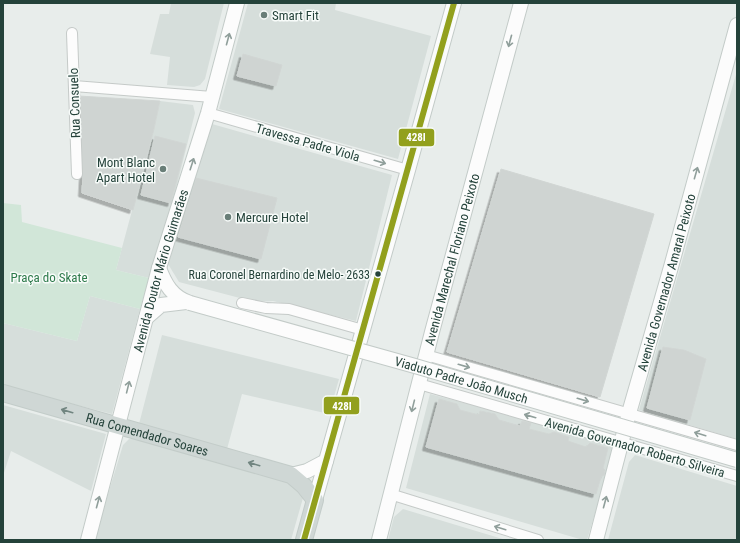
<svg xmlns="http://www.w3.org/2000/svg" width="740" height="543" viewBox="0 0 740 543" font-family="'Roboto Condensed',sans-serif">
<style>
.built{fill:#d6dedb}
.green{fill:#d1e6d8}
.building{fill:#cfd4d2;stroke:#d1d6d4;filter:url(#shadow)}
.lines{fill:none;stroke-linecap:round;stroke-linejoin:round}
.street-casing{stroke:#c5cac8;stroke-width:12}
.secondary-casing{stroke:#c3cbc8;stroke-width:16}
.primary-casing{stroke:#c3ccc9;stroke-width:18}
.street{stroke:#fcfcfc;stroke-width:10}
.secondary{stroke:#fcfcfc;stroke-width:14}
.primary{stroke:#cfd7d5;stroke-width:16}
.secondary-bridge-casing{stroke:#c3cbc8;stroke-width:16;stroke-linecap:butt}
.secondary-bridge{stroke:#fcfcfc;stroke-width:14}
.bus-1-casing{stroke:#f7fbf9;stroke-width:9}
.bus-1{stroke:#92a01d;stroke-width:6}
.oneway{stroke:#909f9b}
.oneway2{stroke:#718580}
.poi-dot{fill:#697e78;stroke:#f7fbf9;stroke-width:1.5}
.bus-dot{fill:#24423a;stroke:#f7fbf9;stroke-width:1.5}
.labels{text-anchor:middle;stroke-width:3;stroke-linejoin:round;paint-order:stroke}
.bus-label{font-size:12px;fill:#24423a;stroke:#f7fbf9;text-anchor:end}
.poi-label{font-size:13px;fill:#24423a;stroke:#f7fbf9;text-anchor:start}
.street-label{font-size:13px;fill:#24423a;stroke:#f7fbf9}
.park-label{font-size:13px;fill:#2d7a4b;stroke:#f7fbf9}
.line-badge{stroke:#f7fbf9;stroke-width:1.5}
.badge-label{font-size:11px;text-anchor:middle;font-weight:bold;fill:#fff}
</style>
<defs>
<filter id="shadow"><feDropShadow dx="-3.5" dy="3.5" stdDeviation="0" flood-color="#0004"/></filter>
</defs>
<rect width="100%" height="100%" fill="#e8edeb"/>
<!-- built -->
<path class="built" d="M171 3H224L205 79 200 85 194 87 167 85 170 57 150 54 160 14H169Z
M248 3H336L335 10 431 36 398 159 219 109Z
M737 71V439L639 410Z
M160 101 193 105 195 113 171 209 149 278 116 270 154 129Z
M212 124 392 175 356 321 273 301 255 302 179 282 168 264Z
M90 296 140 309 112 414 3 386V323L77 341Z
M162 335 339 379 329 414 242 394 227 449 139 424Z
M430 394 616 443 587 540H583L406 488Z
M3 405 106 434 91 491 11 451 3 476Z
M129 439H137L291 483 305 491 291 540H94L123 445Z
M635 455 737 486V540H608L629 462Z
M403 509 506 540H388L394 517Z"/>
<!-- green -->
<path class="green" d="M3 203 21 205 22 222 122 248 116 270 149 278 140 309 90 296 77 341 3 323Z"/>
<!-- building -->
<path class="building" d="M243 54 282 65 276 86 237 76Z
M79 96 160 101 154 129 133 210 82 193 83 176Z
M155 136 186 144 171 203 141 195Z
M501 169 654 214 600 397 447 352Z
M196 178 277 198 261 259 178 237Z
M663 347 684 350 706 359 690 420 647 408Z
M439 399 457 404 460 410 479 415 480 411 495 414 499 420 520 426 522 421 531 423 529 429 549 434 554 432 569 437 568 441 586 447 590 443 608 448 603 468 605 470 604 475 601 477 596 494 426 447Z"/>
<g class="lines">
<defs>
<path id="street" d="M72 33 77 174
M74 86 212 97
M208 113 408 170
M242 303 266 308 289 309 363 330
M426 355 737 445
M419 384 737 476
M390 494 538 540"/>
<g id="secondary">
<path d="M159 268C165 284 172 297 190 303"/>
<path d="M146 318 161 305 186 302"/>
<path d="M291 475 307 471 326 461"/>
<path d="M315 500 408 170 454 3"/>
<path id="s1" d="M88 540 159 268 208 113 237 3"/>
<path id="s2" d="M379 540 432 332 521 3"/>
<path id="s3" d="M596 540 629 413 671 267 737 25"/>
</g>
<g id="primary">
<path id="s4" d="M3 393 291 475 304 486 315 500 304 540"/>
</g>
</defs>
<!-- street casing -->
<use href="#street" class="street-casing"/>
<!-- secondary casing -->
<use href="#secondary" class="secondary-casing"/>
<!-- primary casing -->
<use href="#primary" class="primary-casing"/>
<!-- street -->
<use href="#street" class="street"/>
<!-- secondary -->
<use href="#secondary" class="secondary"/>
<!-- primary -->
<use href="#primary" class="primary"/>
<defs>
<g id="secondary-bridge">
<path id="s5" d="M190 303 415 366 737 460"/>
</g>
</defs>
<!-- secondary-bridge casing -->
<use href="#secondary-bridge" class="secondary-bridge-casing"/>
<!-- secondary-bridge -->
<use href="#secondary-bridge" class="secondary-bridge"/>
<defs>
<path id="bus-1" d="M304 540 454 3"/>
</defs>
<!-- bus-1 casing -->
<use href="#bus-1" class="bus-1-casing"/>
<!-- bus-1 -->
<use href="#bus-1" class="bus-1"/>
</g>
<!-- one-way arrows -->
<defs><path id="oneway-shaft" d="M-6 0H5M1.5-3L5.5 0L1.5 3" fill="none" stroke-width="1.6" stroke-linecap="round" stroke-linejoin="round"/></defs>
<g class="oneway">
<use href="#oneway-shaft" transform="translate(228 39) rotate(-75)"/>
<use href="#oneway-shaft" transform="translate(510 41) rotate(105)"/>
<use href="#oneway-shaft" transform="translate(380 162) rotate(16)"/>
<use href="#oneway-shaft" transform="translate(192 164) rotate(-72)"/>
<use href="#oneway-shaft" transform="translate(696 173) rotate(-74)"/>
<use href="#oneway-shaft" transform="translate(464 366) rotate(16)"/>
<use href="#oneway-shaft" transform="translate(128 387) rotate(-76)"/>
<use href="#oneway-shaft" transform="translate(583 400) rotate(16)"/>
<use href="#oneway-shaft" transform="translate(413 406) rotate(104)"/>
<use href="#oneway-shaft" transform="translate(530 416) rotate(-164)"/>
<use href="#oneway-shaft" transform="translate(700 434) rotate(-163)"/>
<use href="#oneway-shaft" transform="translate(98 502) rotate(-75)"/>
<use href="#oneway-shaft" transform="translate(605 502) rotate(-75)"/>
<use href="#oneway-shaft" transform="translate(500 528) rotate(-163)"/>
</g>
<g class="oneway2">
<use href="#oneway-shaft" transform="translate(67 411) rotate(-164)"/>
<use href="#oneway-shaft" transform="translate(254 464) rotate(-164)"/>
</g>
<!-- markers -->
<g class="poi-dot">
<circle cx="264" cy="15" r="4"/>
<circle cx="163" cy="169" r="4"/>
<circle cx="228" cy="217" r="4"/>
</g>
<circle class="bus-dot" cx="378" cy="274" r="3.5"/>
<g class="labels">
<!-- bus labels -->
<g class="bus-label">
<text x="370" y="279">Rua Coronel Bernardino de Melo- 2633</text>
</g>
<!-- poi labels -->
<g class="poi-label">
<text x="272" y="20">Smart Fit</text>
<text x="155" y="167" text-anchor="end">Mont Blanc<tspan x="155" dy="15">Apart Hotel</tspan></text>
<text x="236" y="222">Mercure Hotel</text>
</g>
<!-- street labels -->
<g class="street-label">
<text transform="translate(74 103) rotate(-92)" y="5">Rua Consuelo</text>
<text transform="translate(308 142) rotate(16)" y="5">Travessa Padre Viola</text>
<text dy="5" stroke="none"><textPath href="#s2" startOffset="290">Avenida Marechal Floriano Peixoto</textPath></text>
<text dy="5" stroke="none"><textPath href="#s1" startOffset="279">Avenida Doutor Mário Guimarães</textPath></text>
<text dy="5" stroke="none"><textPath href="#s3" startOffset="267">Avenida Governador Amaral Peixoto</textPath></text>
<text dy="5" stroke="none"><textPath href="#s5" startOffset="282">Viaduto Padre João Musch</textPath></text>
<text dy="5" stroke="none"><textPath href="#s4" startOffset="150">Rua Comendador Soares</textPath></text>
<text transform="translate(635 447) rotate(16)" y="5">Avenida Governador Roberto Silveira</text>
</g>
<!-- park labels -->
<g class="park-label">
<text x="49" y="282">Praça do Skate</text>
</g>
</g>
<g class="line-badge">
<rect x="398" y="128" width="37" height="19" rx="4" fill="#92a01d"/>
<rect x="323" y="396" width="37" height="19" rx="4" fill="#92a01d"/>
</g>
<g class="badge-label">
<text x="416" y="141">428I</text>
<text x="342" y="410">428I</text>
</g>
<!-- border -->
<rect width="740" height="543" fill="none" stroke="#24423a" stroke-width="8"/>
</svg>
